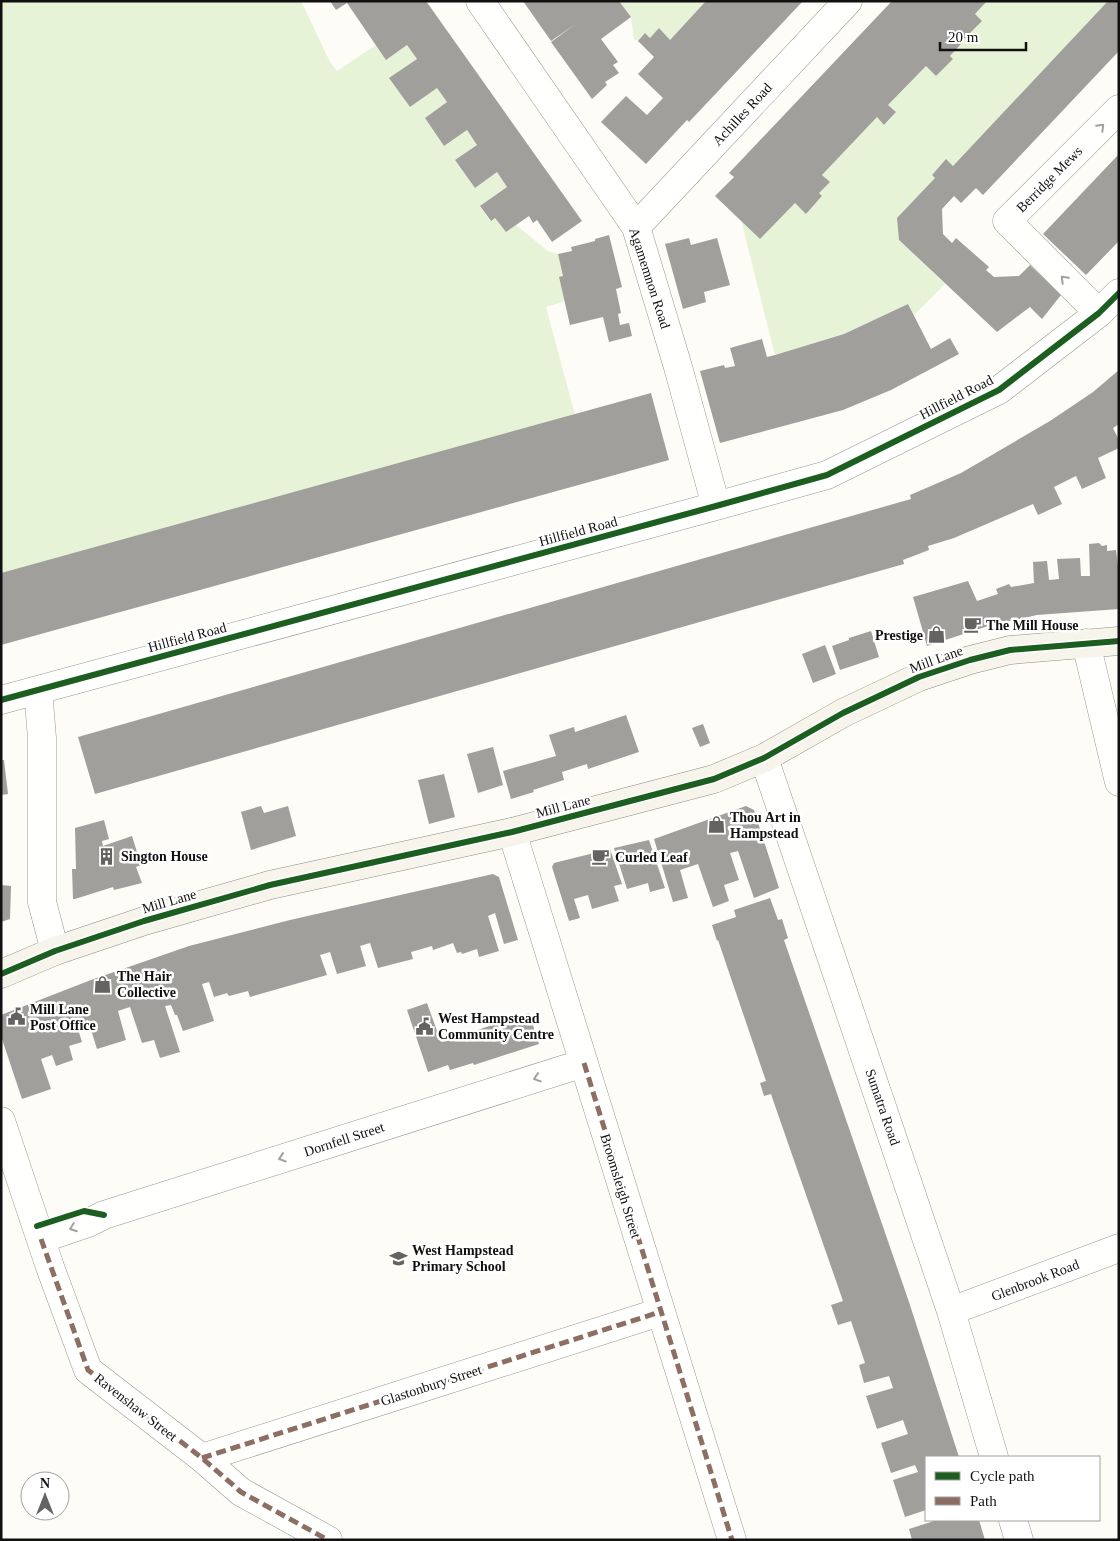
<svg xmlns="http://www.w3.org/2000/svg" width="1120" height="1541" viewBox="0 0 1120 1541" font-family="Georgia,serif">
<style>
.green{fill:#e7f3d7}
.building{fill:#a19f9c}
.lines{fill:none;stroke-linecap:round;stroke-linejoin:round}
.street-casing{stroke:#979795;stroke-width:29}
.secondary-casing{stroke:#8e8d8b;stroke-width:29}
.street{stroke:#fffffe;stroke-width:28}
.secondary{stroke:#f6f4eb;stroke-width:28}
.quiet{stroke:#8d6e63;stroke-width:5;stroke-dasharray:10 5;stroke-linecap:butt}
.cycleway-casing{stroke:#fff;stroke-width:9}
.cycleway{stroke:#1b5e20;stroke-width:6}
.oneway{stroke:#a0a09f}
.labels{text-anchor:middle;stroke-width:5;stroke-linejoin:round;paint-order:stroke}
.street-label{font-size:14px;fill:#111;stroke:#fff}
.poi-label{font-size:14px;font-weight:bold;fill:#111;stroke:#fff;text-anchor:start}
</style>
<rect width="100%" height="100%" fill="#fdfcf7"/>
<!-- green -->
<path class="green" d="M1 1H301L330 62 337 71 376 45 387 59 407 45 417 59 390 78 410 107 437 88 447 102 425 118 444 146 467 130 477 145 455 160 475 188 497 172 507 187 480 207 490 221 495 218 506 232 516 225 548 251 558 254 563 276 559 278 565 301 546 307 575 415 1 573Z
M619 1H706L670 40 659 29 650 38 645 33 638 41 634 39 631 17Z
M987 1H1108L953 166 946 160 932 175 935 178 898 218 899 240 945 284 914 315 908 304 844 334 775 355 741 220 760 239 795 203 807 213 822 197 819 193 829 182 822 175 877 117 885 125 896 112 888 105 926 66 936 76 950 56 961 44 953 37 958 32 964 38 975 14Z"/>
<!-- building -->
<path class="building" d="M330 1H426L582 221 552 242 537 220 533 223 529 216 506 232 495 218 491 221 480 206 507 187 497 172 475 188 455 160 477 145 467 130 444 146 425 118 447 102 437 88 410 107 389 78 417 59 407 45 386 60 347 3 336 10Z
M523 1H619L631 17 601 39 618 62 613 65 619 73 605 82 607 85 592 99 551 42 577 23 551 41Z
M706 1H803L689 122 687 120 646 164 601 122 626 96 647 115 663 98 638 74 654 57 638 41 645 33 650 38 659 28 670 40Z
M892 1H987L975 14 982 21 964 39 958 32 953 37 961 44 950 56 953 59 936 76 926 66 888 105 896 112 884 125 877 117 822 175 830 182 819 193 822 196 806 214 795 203 760 239 715 196 734 177 729 173Z
M1108 1H1119V51L983 195 976 188 961 203 954 196 942 209 943 234 952 243 956 238 989 267 986 270 994 277 1019 276 1030 265 1061 295 1042 319 1030 307 997 332 899 240 897 218 935 178 932 175 946 159 953 166Z
M1119 154V241L1086 275 1043 234Z
M609 235 622 287 616 289 621 313 618 314 620 325 629 323 632 336 609 342 603 317 570 325 559 277 563 276 558 254 572 251 571 247 595 241V239Z
M689 238 691 245 717 238 730 285 704 292 706 302 683 309 665 244Z
M908 304 931 349 950 338 959 354 891 390 843 410 720 443 700 371 724 365 725 368 735 366 730 348 762 339 767 357 775 355 844 334Z
M1119 370V424L1113 428 1119 440V448L1098 458 1106 478 1082 489 1076 476 1054 487 1062 504 1038 515 1033 504 954 538 928 546 929 550 903 560 904 564 95 794 78 737 911 499 910 495 961 473 1050 421 1093 392Z
M651 393 669 460 1 645V573Z
M1099 543 1102 546 1107 545V551L1116 550 1119 573V609L1037 615 988 626 927 646 913 597 968 581 977 601 998 594 996 589 1009 584 1011 587 1034 583 1033 562 1047 561 1049 580 1059 579 1057 559 1080 558 1081 576H1090L1089 544Z
M871 631 879 657 840 670 832 646 849 640V638Z
M825 645 836 674 813 683 802 654Z
M626 715 639 752 588 769 587 764 562 772 564 780 533 790 534 792 511 799 503 771 556 756 549 735 574 727 575 732Z
M703 724 710 743 700 747 692 728Z
M493 747 503 785 478 793 467 754Z
M1 760H4L8 794 1 795Z
M444 774 455 817 429 824 418 780Z
M261 806 264 813 288 806 296 836 251 850 241 812Z
M746 806 754 810 779 888 754 898 738 851 730 853 739 880 724 885 729 901 713 907 698 864 680 870 688 898 673 902 654 839Z
M104 820 109 839 102 841 103 846 132 836 141 865 136 867 142 883 114 890 113 887 75 899H73L72 869H76L75 828Z
M649 840 665 888 650 892 648 883 627 889 614 848Z
M610 849 622 884 614 886 619 901 592 909 588 895 574 899 580 918 569 921 552 867 554 863Z
M493 874 499 877 518 940 504 944 495 913 488 916 499 951 479 957 477 949 462 954 461 952 457 953 453 943 433 950 432 946 411 952 413 959 378 968 370 943 360 946 366 966 337 974 330 952 320 955 327 975 250 997 248 991 229 996 227 993 214 997 209 982 202 984 214 1021 183 1031 177 1015H175L171 1005 165 1006 180 1052 160 1058 154 1040 142 1043 130 1007 118 1011 126 1040 97 1049 88 1020 83 1022V1024L77 1026 82 1042 69 1046 73 1060 56 1066 52 1055 41 1059 51 1089 22 1099 1 1036V1015L91 980 189 946 290 920Z
M1 885 11 886 10 919 1 922Z
M770 898 778 920 782 919 788 938 784 940 909 1302 959 1457H926V1510L905 1517 893 1480 918 1472 915 1465 891 1473 881 1443 908 1434 905 1426 903 1420 877 1429 866 1396 893 1388 889 1376 864 1383 859 1365 865 1363 851 1321 838 1325 831 1305 843 1301 773 1100 771 1094 764 1096 760 1083 766 1081 718 940 717 941 712 925 736 917 734 910Z
M427 1003 441 1042 529 1013 539 1044 474 1065 473 1063 450 1070 448 1065 428 1072 407 1010Z
M934 1520H979L985 1540H912L909 1529 934 1521Z"/>
<g class="lines">
<defs>
<path id="street" d="M480 1 636 227 678 367 716 506
M636 227 848 1
M1099 313 1007 221 1119 109
M1086 643 1119 782
M38 690 42 738V902L55 951
M1 700 716 506 827 475 999 390 1099 313 1119 293
M764 758 951 1311 994 1457
M512 832 732 1540
M1 1121 50 1267 88 1370 202 1458 241 1492 328 1540
M41 1239 88 1223 104 1215 584 1063
M951 1311 1119 1248
M202 1458 660 1312
M1013 1520 1019 1540"/>
<path id="secondary" d="M1 974 55 951 144 921 270 885 512 832 714 779 764 758 843 713 919 677 970 660 1010 650 1119 641"/>
</defs>
<!-- street casing -->
<use href="#street" class="street-casing"/>
<!-- secondary casing -->
<use href="#secondary" class="secondary-casing"/>
<!-- street -->
<use href="#street" class="street"/>
<!-- secondary -->
<use href="#secondary" class="secondary"/>
<!-- quiet -->
<path class="quiet" d="M584 1063 732 1540
M41 1239 88 1370 202 1458 241 1492 328 1540
M202 1458 660 1312"/>
<defs>
<path id="cycleway" d="M1 700 716 506 827 475 999 390 1099 313 1119 293
M1 974 55 951 144 921 270 885 512 832 714 779 764 758 843 713 919 677 970 660 1010 650 1119 641
M37 1226 84 1211 104 1215"/>
</defs>
<!-- cycleway casing -->
<use href="#cycleway" class="cycleway-casing"/>
<!-- cycleway -->
<use href="#cycleway" class="cycleway"/>
</g>
<!-- one-way arrows -->
<defs><path id="oneway-chevron" d="M-2-3.5L2.5 0L-2 3.5" fill="none" stroke-width="1.6" stroke-linecap="round" stroke-linejoin="round" transform="scale(1.25)"/></defs>
<g class="oneway">
<use href="#oneway-chevron" transform="translate(1101 127) rotate(-45)"/>
<use href="#oneway-chevron" transform="translate(1064 279) rotate(-135)"/>
<use href="#oneway-chevron" transform="translate(537 1078) rotate(162)"/>
<use href="#oneway-chevron" transform="translate(282 1158) rotate(162)"/>
<use href="#oneway-chevron" transform="translate(73 1228) rotate(160)"/>
</g>
<!-- icons -->
<defs>
<symbol id="cafe-bare" viewBox="-9 -9 18 18"><path d="M-5.5-4.5H6V0H3Q3 3.5 0 3.5H-2.5Q-5.5 3.5-5.5 0ZM3-3.2v2h1.7v-2ZM-6 4.5H4V6H-6Z" fill="#646362" stroke="#fff" stroke-width="2.5" paint-order="stroke"/></symbol>
<symbol id="shop-bare" viewBox="-9 -9 18 18"><path d="M-5-2.5h2.3a2.7 3.5 0 0 1 5.4 0H5L5.5 6h-11ZM-1.5-2.5h3a1.5 2.3 0 0 0-3 0Z" fill="#646362" stroke="#fff" stroke-width="2.5" paint-order="stroke"/></symbol>
<symbol id="building-bare" viewBox="-9 -9 18 18"><path d="M-4-6H4V6H1V3H-1V6H-4ZM-2.5-4.3h1.7v1.8h-1.7ZM.8-4.3h1.7v1.8H.8ZM-2.5-1h1.7V.8h-1.7ZM.8-1h1.7V.8H.8Z" fill="#646362" stroke="#fff" stroke-width="2.5" paint-order="stroke"/></symbol>
<symbol id="civic-bare" viewBox="-9 -9 18 18"><path d="M-.6-6.5H3V-4.5H.6V-3L4-1V1h2V6H-6V1h2V-1L-.6-3ZM-1.2 2.5V6h2.4V2.5Z" fill="#646362" stroke="#fff" stroke-width="2.5" paint-order="stroke"/></symbol>
<symbol id="school-bare" viewBox="-9 -9 18 18"><path d="M0-5L7-2L0 1L-7-2ZM-4 1L0 2.5L4 1V4Q0 6-4 4Z" fill="#646362" stroke="#fff" stroke-width="2.5" paint-order="stroke"/></symbol>
</defs>
<g fill-rule="evenodd">
<use href="#cafe-bare" x="960" y="612" width="25" height="25"/>
<use href="#shop-bare" x="924" y="622" width="25" height="25"/>
<use href="#shop-bare" x="704" y="812" width="25" height="25"/>
<use href="#building-bare" x="94" y="844" width="25" height="25"/>
<use href="#cafe-bare" x="588" y="844" width="25" height="25"/>
<use href="#shop-bare" x="90" y="972" width="25" height="25"/>
<use href="#civic-bare" x="4" y="1004" width="25" height="25"/>
<use href="#civic-bare" x="412" y="1014" width="25" height="25"/>
<use href="#school-bare" x="386" y="1246" width="25" height="25"/>
</g>
<g class="labels">
<!-- street labels -->
<g class="street-label">
<text transform="translate(742 114) rotate(-47)" y="5">Achilles Road</text>
<text transform="translate(1049 179) rotate(-45)" y="5">Berridge Mews</text>
<text transform="translate(650 278) rotate(72)" y="5">Agamemnon Road</text>
<text transform="translate(956 397) rotate(-27)" y="5">Hillfield Road</text>
<text transform="translate(578 531) rotate(-15)" y="5">Hillfield Road</text>
<text transform="translate(187 637) rotate(-15)" y="5">Hillfield Road</text>
<text transform="translate(936 659) rotate(-20)" y="5">Mill Lane</text>
<text transform="translate(563 806) rotate(-15)" y="5">Mill Lane</text>
<text transform="translate(169 901) rotate(-16)" y="5">Mill Lane</text>
<text transform="translate(883 1107) rotate(71)" y="5">Sumatra Road</text>
<text transform="translate(344 1139) rotate(-18)" y="5">Dornfell Street</text>
<text transform="translate(621 1186) rotate(73)" y="5">Broomsleigh Street</text>
<text transform="translate(1035 1280) rotate(-21)" y="5">Glenbrook Road</text>
<text transform="translate(431 1385) rotate(-18)" y="5">Glastonbury Street</text>
<text transform="translate(136 1407) rotate(38)" y="5">Ravenshaw Street</text>
</g>
<!-- poi labels -->
<g class="poi-label">
<text x="986" y="630">The Mill House</text>
<text x="923" y="640" text-anchor="end">Prestige</text>
<text x="730" y="822">Thou Art in<tspan x="730" dy="16">Hampstead</tspan></text>
<text x="121" y="861">Sington House</text>
<text x="615" y="862">Curled Leaf</text>
<text x="117" y="981">The Hair<tspan x="117" dy="16">Collective</tspan></text>
<text x="30" y="1014">Mill Lane<tspan x="30" dy="16">Post Office</tspan></text>
<text x="438" y="1023">West Hampstead<tspan x="438" dy="16">Community Centre</tspan></text>
<text x="412" y="1255">West Hampstead<tspan x="412" dy="16">Primary School</tspan></text>
</g>
</g>
<!-- border -->
<rect width="1120" height="1541" fill="none" stroke="#111111" stroke-width="5"/>
<!-- legend -->
<rect x="925" y="1456" width="175" height="65" fill="#ffffff" stroke="#a0a0a0"/>
<rect x="935" y="1472" width="25" height="8" fill="#1b5e20" stroke="#a0a0a0"/>
<text x="970" y="1481" font-size="15" fill="#111111">Cycle path</text>
<rect x="935" y="1497" width="25" height="8" fill="#8d6e63" stroke="#a0a0a0"/>
<text x="970" y="1506" font-size="15" fill="#111111">Path</text>
<!-- north arrow -->
<g transform="translate(45 1496)"><circle r="24" fill="#ffffff" stroke="#a0a0a0"/>
<path d="M0-4L9 19L0 12L-9 19Z" fill="#646362"/>
<text y="-8" font-size="14" font-weight="bold" text-anchor="middle" fill="#111111">N</text>
</g>
<!-- scale -->
<path d="M940 42v8h86v-8" fill="none" stroke="#111111" stroke-width="2.5"/>
<text x="948" y="42" font-size="15" fill="#111111" stroke="#ffffff" stroke-width="4" paint-order="stroke">20 m</text>
</svg>
